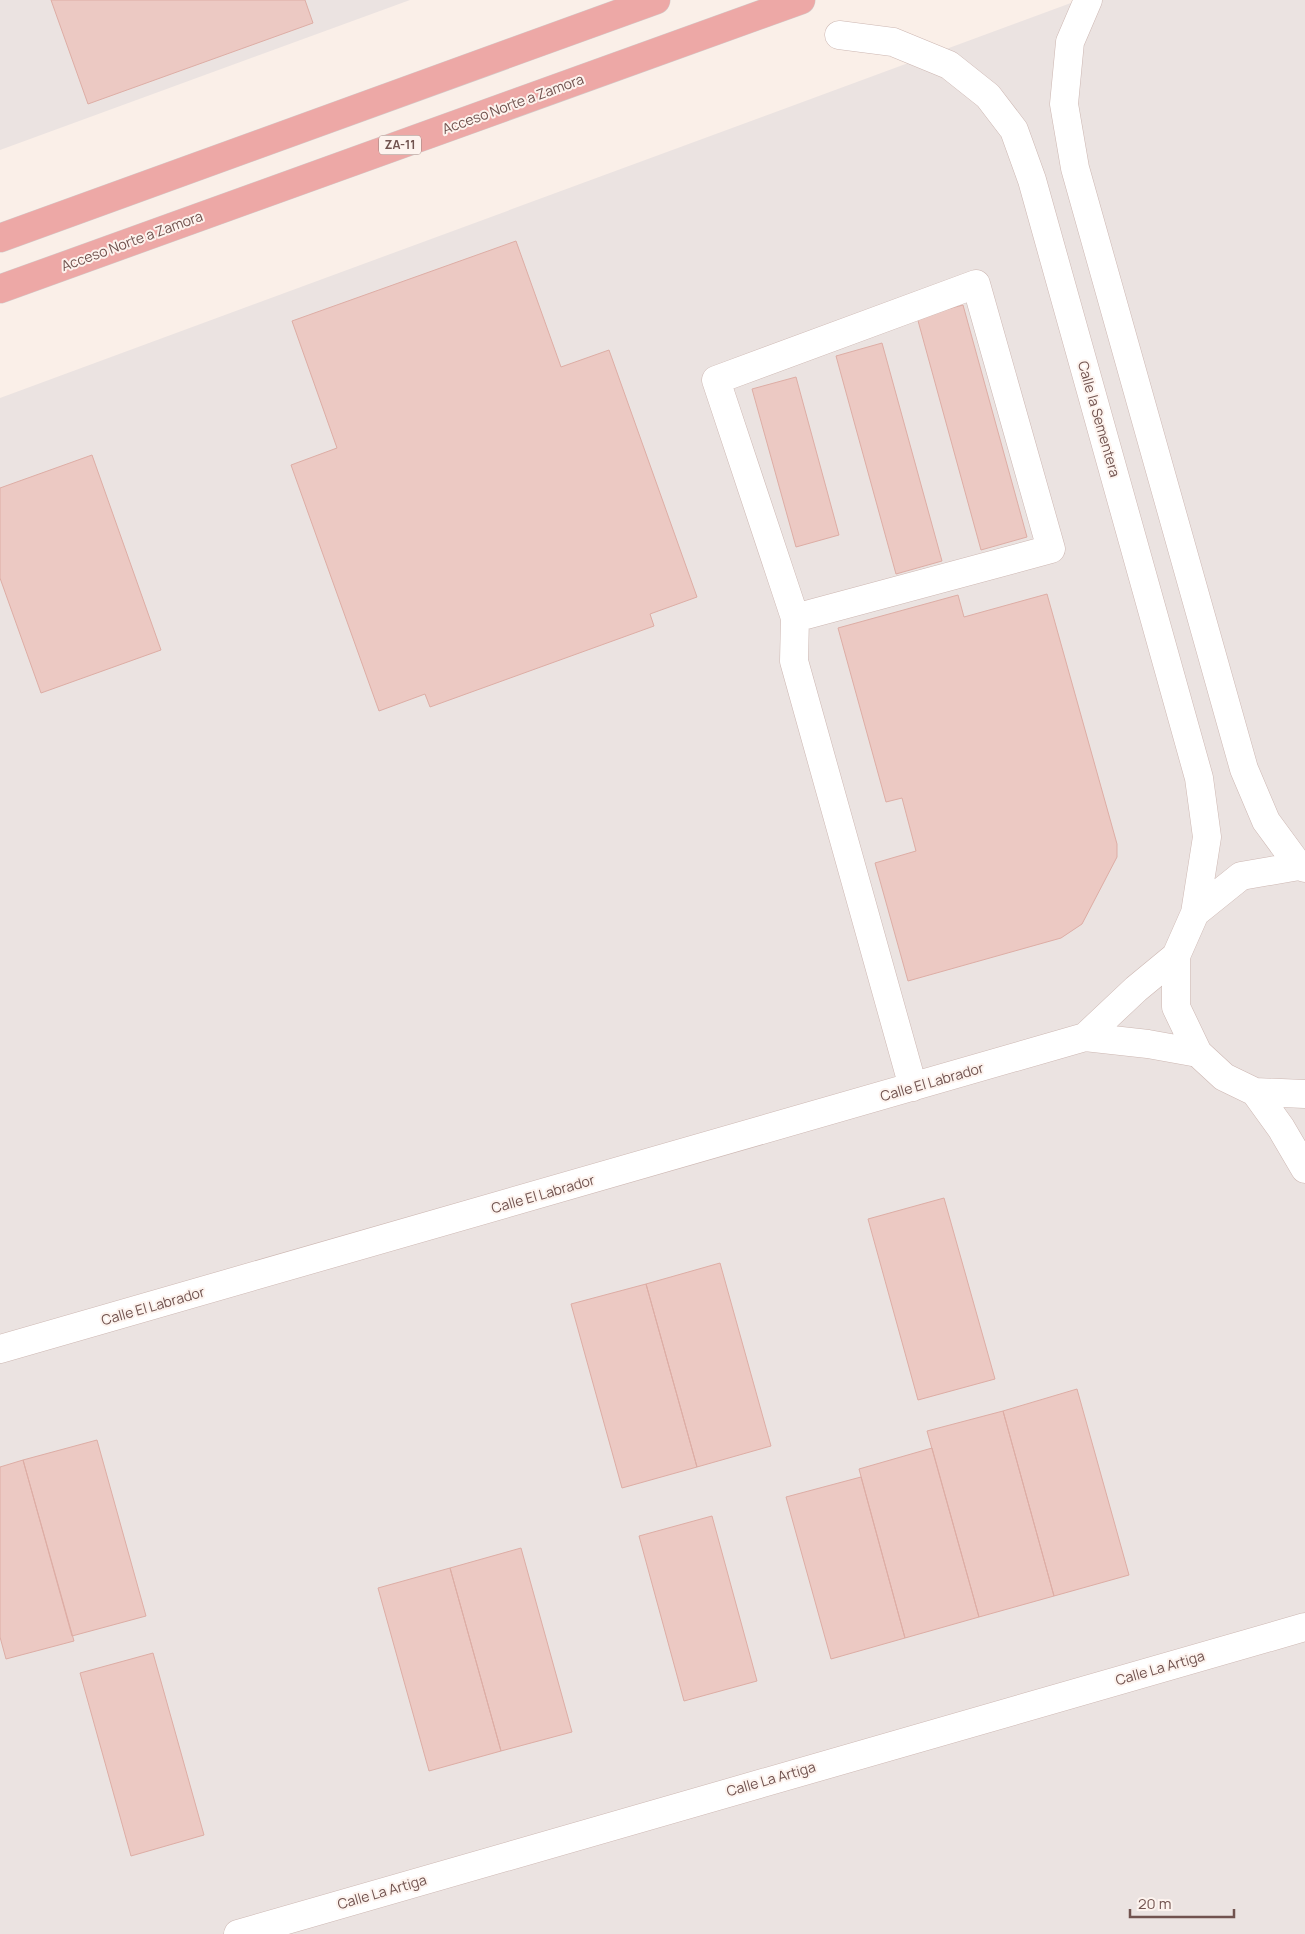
<svg xmlns="http://www.w3.org/2000/svg" width="1305" height="1934" viewBox="0 0 1305 1934" font-family="Manrope,sans-serif">
<style>
.industrial{fill:#ebe3e1}
.building{fill:#ecc9c3;stroke:#ddada5}
.lines{fill:none;stroke-linecap:round;stroke-linejoin:round}
.minor-casing{stroke:#cdb7b2;stroke-width:29}
.highway-casing{stroke:#d4cbca;stroke-width:29}
.minor{stroke:#fff;stroke-width:28}
.highway{stroke:#eda8a6;stroke-width:28}
.labels{text-anchor:middle;stroke-width:4;stroke-linejoin:round;paint-order:stroke}
.shield{fill:#fdf3ee;stroke:#9b837f;stroke-width:1}
.shield-label{font-size:12px;font-weight:bold;fill:#71534f}
.street-label{font-size:14px;fill:#71534f;stroke:#fdf3ee}
</style>
<rect width="100%" height="100%" fill="#faefe8"/>
<!-- industrial -->
<path class="industrial" d="M0 0H410L0 150Z
M1079 0H1305V1934H0V398Z"/>
<!-- building -->
<path class="building" d="M51 0H305L313 23 88 104Z
M516 241 561 367 609 350 697 597 650 614 654 626 430 707 425 694 379 711 291 465 337 448 292 321Z
M963 305 1027 537 981 550 917 317Z
M882 343 942 561 896 574 836 356Z
M796 377 839 535 796 547 752 389Z
M92 455 161 650 41 693 0 578V488Z
M1047 594 1117 844V857L1082 924 1061 938 908 981 875 863 916 851 902 798 886 802 838 628 958 595 964 617Z
M944 1198 995 1379 918 1400 868 1219Z
M720 1263 771 1446 697 1467 646 1284Z
M646 1284 697 1467 622 1488 571 1304Z
M1077 1389 1129 1575 1054 1596 1003 1411Z
M1003 1411 1054 1596 979 1617 927 1431Z
M97 1440 146 1616 72 1636 23 1460Z
M932 1448 979 1617 905 1638 859 1469Z
M23 1460 74 1641 6 1659 0 1637V1467Z
M861 1477 905 1638 831 1659 786 1497Z
M712 1516 757 1681 684 1701 639 1536Z
M521 1548 572 1732 501 1751 450 1568Z
M450 1568 501 1751 429 1771 378 1588Z
M153 1653 204 1835 131 1856 80 1673Z"/>
<g class="lines">
<defs>
<path id="minor" d="M1088 0 1070 42 1064 104 1075 168 1244 769 1266 821 1299 866
M839 35 893 42 949 65 988 96 1014 130 1032 180 1199 778 1207 837 1195 913
M795 618 716 380 976 284 1051 549 795 618 794 661 913 1087
M1305 868 1299 866 1241 876 1195 913 1176 956V1007L1198 1053 1224 1077 1255 1092 1305 1094
M1085 1037 1136 989 1176 956
M1255 1092 1281 1128 1305 1169
M0 1349 1085 1037 1148 1044 1198 1053
M238 1934 1305 1627"/>
<path id="highway" d="M0 238 656 0
M0 289 801 0"/>
</defs>
<!-- minor casing -->
<use href="#minor" class="minor-casing"/>
<!-- highway casing -->
<use href="#highway" class="highway-casing"/>
<!-- minor -->
<use href="#minor" class="minor"/>
<!-- highway -->
<use href="#highway" class="highway"/>
</g>
<g class="labels">
<!-- shield labels -->
<rect class="shield" x="379" y="135.5" width="42" height="19" rx="4"/>
<g class="shield-label">
<text x="400" y="149">ZA-11</text>
</g>
<!-- street labels -->
<g class="street-label">
<text transform="translate(513 104) rotate(-20)" y="5">Acceso Norte a Zamora</text>
<text transform="translate(132 241) rotate(-20)" y="5">Acceso Norte a Zamora</text>
<text transform="translate(1099 419) rotate(74)" y="5">Calle la Sementera</text>
<text transform="translate(932 1082) rotate(-16)" y="5">Calle El Labrador</text>
<text transform="translate(543 1194) rotate(-16)" y="5">Calle El Labrador</text>
<text transform="translate(153 1306) rotate(-16)" y="5">Calle El Labrador</text>
<text transform="translate(1160 1668) rotate(-16)" y="5">Calle La Artiga</text>
<text transform="translate(771 1779) rotate(-16)" y="5">Calle La Artiga</text>
<text transform="translate(382 1892) rotate(-16)" y="5">Calle La Artiga</text>
</g>
</g>
<!-- scale -->
<path d="M1130 1909v8h104v-8" fill="none" stroke="#71534f" stroke-width="2.5"/>
<text x="1138" y="1909" font-size="15" fill="#71534f" stroke="#fdf3ee" stroke-width="4" paint-order="stroke">20 m</text>
</svg>
